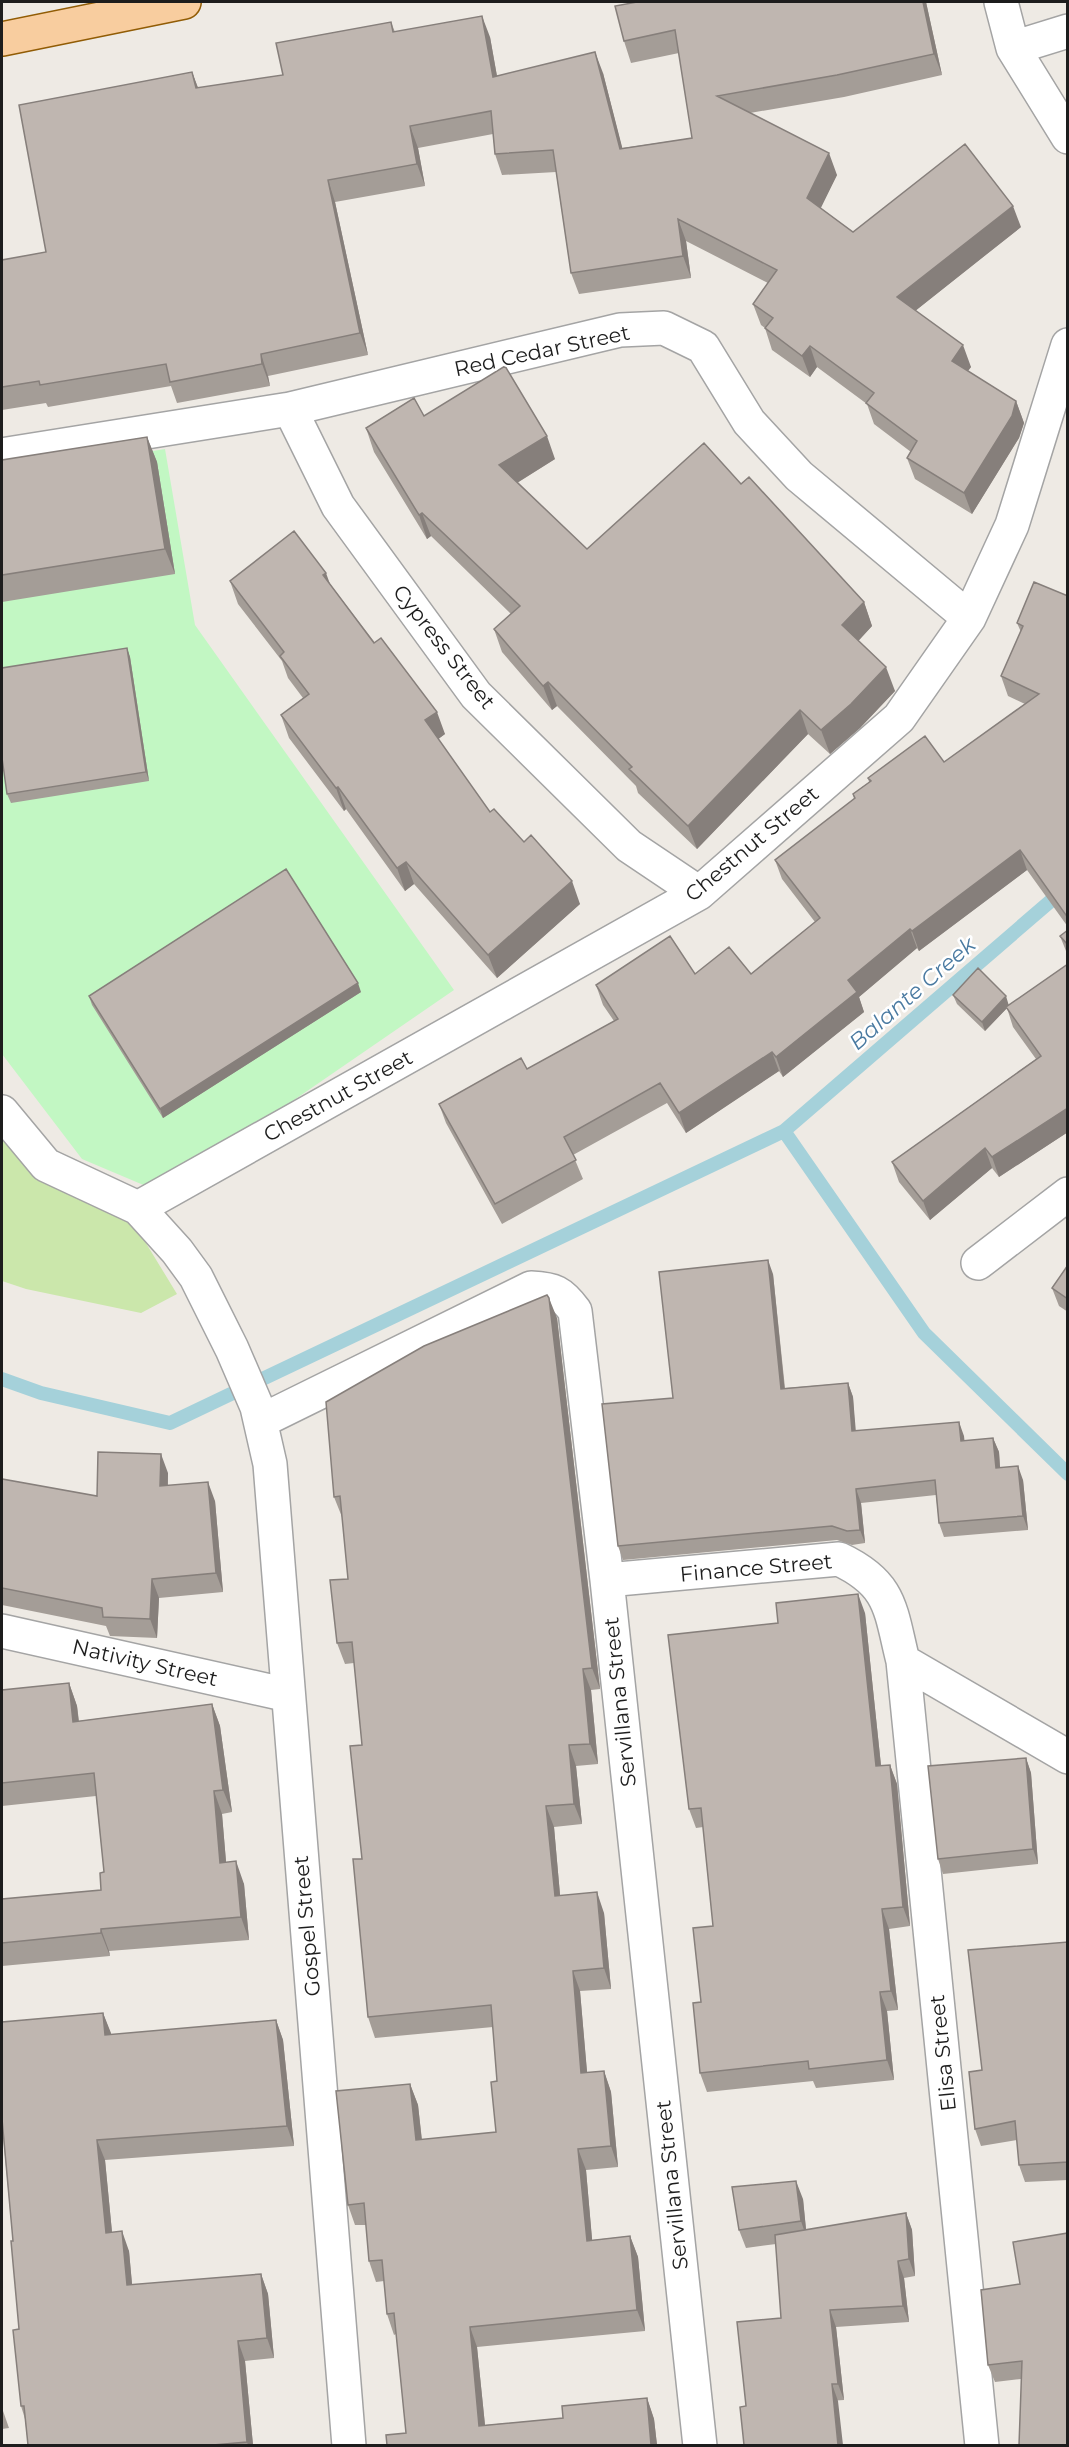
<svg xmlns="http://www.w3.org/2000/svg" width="1069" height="2447" viewBox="0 0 1069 2447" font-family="Montserrat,sans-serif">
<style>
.grass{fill:#cbe7ab}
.park{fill:#c2f7c3}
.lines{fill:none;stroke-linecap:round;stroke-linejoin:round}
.stream{stroke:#a5d1da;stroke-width:14}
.minor-casing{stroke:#a4a4a4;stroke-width:36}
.major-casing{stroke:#915c05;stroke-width:36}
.minor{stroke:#fff;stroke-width:33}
.major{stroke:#f8cd9f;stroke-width:33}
.wall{fill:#a49d97}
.shaded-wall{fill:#867f7b}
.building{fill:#bfb6b0;stroke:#867f7b;stroke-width:1.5}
.labels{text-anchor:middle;stroke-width:5;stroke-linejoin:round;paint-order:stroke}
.street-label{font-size:21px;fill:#1d1d1d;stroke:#fff}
.water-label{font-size:22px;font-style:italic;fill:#4a7aa1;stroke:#fff}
</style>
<rect width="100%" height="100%" fill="#eeeae4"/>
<!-- grass -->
<path class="grass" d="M2 1136 25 1166 130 1217 177 1294 141 1313 26 1289 2 1281Z"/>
<!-- park -->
<path class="park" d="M165 449 195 625 454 990 160 1192 82 1159 2 1054V476Z"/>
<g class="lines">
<!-- stream -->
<path class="stream" d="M784 1131 924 1333 1068 1474
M2 1379 41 1393 170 1423 784 1131 1068 886"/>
<defs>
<path id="minor" d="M1001 2 1013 48 1068 137
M1013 48 1068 31
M290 409 338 506 476 695 629 846 699 893
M2 455 290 409 620 330 664 328 703 347 749 422 799 476 969 618
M2 1112 46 1165 138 1208 177 1251 196 1277 232 1349 257 1407 270 1464 349 2446
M138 1208 699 893 899 718 969 618 1012 525 1068 345
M978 1263 1068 1194
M261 1421 531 1288C554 1289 561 1292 575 1311L607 1580 700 2446
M607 1580 839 1559C892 1584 890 1609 903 1661L1068 1757
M2 1631 288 1695
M903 1661 982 2446"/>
<path id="major" d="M2 39 184 2"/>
</defs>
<!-- minor casing -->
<use href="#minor" class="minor-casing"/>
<!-- major casing -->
<use href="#major" class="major-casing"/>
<!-- minor -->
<use href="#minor" class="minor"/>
<!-- major -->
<use href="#major" class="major"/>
</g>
<!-- wall -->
<path class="wall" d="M637 2H926L942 75 844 97 750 113 837 175 820 208 853 232 1021 227 915 311 971 367 968 371 1016 401 1024 423 1019 438 972 514 915 479 907 458 911 452 874 424 867 404 817 367 810 377 772 350 765 328 761 325 753 304 768 283 686 241 691 278 579 294 571 273 556 172 502 175 495 154 493 134 418 148 425 186 335 202 368 355 268 376 270 386 177 403 171 386 48 407 46 403 2 410V260L46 252 192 72 198 88 283 75 391 22 395 32 490 37 497 76 603 73 622 148 692 138 679 53 631 63 624 41Z
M424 416 555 459 517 483 587 549 741 484 864 602 872 626 858 641 895 691 860 728 830 754 808 734 697 849 638 793 636 786 557 706 552 710 502 652 494 629 511 614 431 536 427 539 374 452 366 428Z
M147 437 157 462 175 574 2 602V460Z
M230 581 330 584 445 734 438 739 490 812 524 842 580 904 497 978 414 884 405 891 346 809 344 811 289 738 281 715 303 698 288 678 282 661 238 604Z
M1068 596V927L1027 870 919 951 917 948 859 997 864 1012 783 1077 779 1071 686 1133 667 1103 573 1155 583 1179 502 1224 446 1123 439 1104 527 1069 614 1021 603 1005 596 985 695 974H751L815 922 782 879 775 860 854 799 853 794 869 782 868 778 944 762 1025 704 1008 696 1001 676 1021 632 1017 623Z
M127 648 130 657 149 781 11 803 7 794Z
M1068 930V956L1060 936Z
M1068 964V1132L999 1177 992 1168 930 1220 899 1182 892 1162 1036 1059 1013 1027 1007 1008 985 1031 957 1004 953 995 1009 1005Z
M361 992 163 1118 92 1005 89 996Z
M1068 1265V1312L1059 1306 1052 1288Z
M773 1274 785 1388 848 1383 853 1397 855 1431 964 1436V1441L993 1438 999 1452 1000 1468 1023 1480 1028 1530 944 1537 939 1523 936 1495 861 1503 865 1543 852 1545 837 1540 623 1560 618 1546 673 1398Z
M557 1318 600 1689 591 1690 598 1764 576 1766 582 1824 554 1827 560 1895 604 1913 611 1989 580 1991 587 2073 604 2071 611 2092 618 2167 586 2170 592 2240 630 2236 638 2257 645 2331 477 2347 485 2425 563 2418 647 2398 654 2419 657 2445H387L406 2433 396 2334 394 2335 387 2314 384 2281 376 2282 369 2261 366 2225H355L348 2205 410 2084 418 2105 422 2140 496 2132 497 2081 493 2027 375 2038 368 2017 362 1859V1745L354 1663 345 1664 337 1643 348 1579 342 1517 334 1497Z
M168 1473V1485L215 1501 223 1592 159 1598 157 1638 110 1636 106 1626 2 1605V1479L97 1496Z
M865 1613 881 1765H890L897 1784 910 1926 889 1929 898 2010 887 2011 894 2080 816 2088 813 2081 707 2092 700 2073 701 2002 713 1926 703 1827 696 1828 689 1809 778 1623Z
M69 1683 77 1706 79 1721 212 1704 220 1726 232 1812 222 1814 226 1862 244 1884 249 1940 109 1951 110 1956 2 1966V1899L101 1890 104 1872 96 1796 2 1806V1690Z
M1026 1758 1031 1773 1038 1864 943 1874 938 1859Z
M1068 1942V2180L1025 2182 1019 2165 1017 2140 981 2146 975 2129Z
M103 2013 111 2035 276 2020 283 2040 294 2146 105 2160 112 2232 129 2251 132 2285 261 2274 268 2294 274 2358 245 2361 253 2445H28L25 2419 21 2406 19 2329 13 2241 2 2125V2022Z
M803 2199 806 2230 906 2213 912 2230 915 2276 904 2278 909 2322 836 2327 844 2400 746 2406 781 2318 776 2244 746 2248 739 2230Z
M1068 2233 1021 2379 995 2382 988 2365 1020 2284Z
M2 2408 9 2428 2 2429Z"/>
<!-- shaded-wall -->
<path class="shaded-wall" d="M923 2H926L942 75 934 54Z
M482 16 490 37 501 99 493 77Z
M595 52 603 73 628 170 620 149Z
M192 72 200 93 196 88Z
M410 126 418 148 425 186 417 164Z
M829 153 837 175 815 220 807 198Z
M328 180 335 202 368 355 360 333Z
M1013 206 1021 227 905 319 897 297Z
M678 219 686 241 691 278 683 256Z
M963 345 971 367 959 382 952 361Z
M810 346 817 367 810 377 802 356Z
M261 354 268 376 270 386 262 364Z
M1016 401 1024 423 1019 438 972 514 964 493Z
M547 436 555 459 507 489 499 465Z
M147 437 157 462 175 574 165 549Z
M422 513 431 536 427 539 419 515Z
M326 573 334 595 323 575Z
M864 602 872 626 851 649 842 625Z
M127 648 130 657 149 781 146 772Z
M886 667 895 691 860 728 830 754 821 730Z
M548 682 557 706 552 710 543 686Z
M800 710 808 734 697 849 688 826Z
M437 712 445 734 433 743 425 720Z
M338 787 346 809 344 811 336 788Z
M1020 850 1027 870 919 951 912 931Z
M406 862 414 884 405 891 397 868Z
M572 881 580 904 497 978 488 955Z
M910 929 917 948 859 997 864 1012 783 1077 776 1057 848 980Z
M358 983 361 992 163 1118 160 1109Z
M1006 996 1009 1006 985 1031 982 1022Z
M772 1052 779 1071 686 1133 679 1113Z
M1068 1108V1132L999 1177 992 1157Z
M985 1148 992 1168 930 1220 923 1201Z
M768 1260 773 1274 786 1403 781 1389Z
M549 1298 557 1318 600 1689 592 1668Z
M848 1383 853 1397 857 1445 852 1431Z
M959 1422 964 1436 966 1455 961 1441Z
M993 1438 999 1452 1001 1482 996 1468Z
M161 1454 168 1473 167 1505 160 1486Z
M1018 1466 1023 1480 1028 1530 1023 1516Z
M208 1482 215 1501 223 1592 216 1573Z
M856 1489 861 1503 865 1543 860 1530Z
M152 1579 159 1598 157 1638 150 1619Z
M858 1594 865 1613 883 1785 876 1766Z
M583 1669 591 1690 598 1764 590 1744Z
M69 1683 77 1706 81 1744 73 1722Z
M212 1704 220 1726 232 1812 223 1790Z
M569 1745 576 1766 582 1824 574 1804Z
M1026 1758 1031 1773 1038 1864 1033 1849Z
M890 1765 897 1784 910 1926 903 1907Z
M214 1791 222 1814 228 1885 220 1863Z
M546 1806 554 1827 562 1917 555 1896Z
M236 1861 244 1884 249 1940 241 1917Z
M597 1892 604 1913 611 1989 604 1968Z
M882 1909 889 1929 898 2010 891 1991Z
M101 1929 109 1951 110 1956 101 1933Z
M573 1971 580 1991 589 2094 581 2073Z
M880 1992 887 2011 894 2080 887 2060Z
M103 2013 111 2033 113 2055 105 2035Z
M276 2020 283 2040 294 2146 287 2126Z
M604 2071 611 2092 618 2167 611 2146Z
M410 2084 418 2105 424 2161 416 2140Z
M97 2140 105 2160 114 2253 106 2233Z
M578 2149 586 2170 594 2261 587 2241Z
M796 2181 803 2199 807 2239 801 2221Z
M906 2213 912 2230 915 2276 909 2259Z
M122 2231 129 2251 134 2305 127 2285Z
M630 2236 638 2257 645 2331 637 2310Z
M898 2261 904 2278 909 2322 903 2306Z
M261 2274 268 2294 274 2358 267 2338Z
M830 2310 836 2327 844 2400 838 2384Z
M470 2327 477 2347 487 2445 479 2426Z
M238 2341 245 2361 253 2445H248L247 2442Z
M832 2384 838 2401 843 2445H838Z
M647 2398 654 2419 657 2445H651Z"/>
<!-- building -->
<path class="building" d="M637 2H923L934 54 837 75 717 96 829 153 807 198 853 232 965 144 1013 206 897 297 963 345 952 361 1016 401 1012 416 964 493 907 458 917 441 866 403 874 393 810 346 802 356 765 328 773 318 753 304 777 270 678 219 683 256 571 273 553 150 495 154 491 111 410 126 417 164 328 180 360 333 261 354 262 364 170 382 166 364 40 385 39 381 2 387V260L46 252 19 105 192 72 196 88 283 75 276 43 391 22 393 32 482 16 493 77 595 52 620 149 692 138 675 30 624 41 615 6Z
M505 366 547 436 499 465 587 549 704 443 741 484 749 477 864 602 842 625 886 667 851 704 821 730 800 710 688 826 629 769 632 767 548 682 543 686 494 629 520 606 422 513 419 515 366 428 414 398 424 416Z
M147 437 165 549 2 575V460Z
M294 531 326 573 323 575 374 643 381 638 437 712 425 720 490 812 494 809 524 842 531 835 572 881 488 955 406 862 397 868 338 787 336 788 281 715 309 694 280 656 284 652 230 581Z
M1034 582 1068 596V918L1020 850 912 931 910 929 848 980 857 992 776 1057 772 1052 679 1113 660 1083 564 1137 576 1160 495 1204 439 1104 521 1058 527 1069 618 1019 596 985 670 936 695 974 729 947 751 974 820 918 775 860 855 798 853 794 871 781 868 778 925 736 944 762 1039 694 1001 676 1023 626 1017 623Z
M127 648 146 772 7 794 2 758V668Z
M286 869 358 983 160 1109 89 996Z
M1068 930V945L1060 936Z
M1068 964V1108L992 1157 985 1148 923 1201 892 1162 1041 1056 1006 1007Z
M978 968 1006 996 982 1022 953 995Z
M768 1260 781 1389 848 1383 852 1431 959 1422 961 1441 993 1438 996 1468 1018 1466 1023 1516 939 1523 935 1480 856 1489 860 1530 847 1531 832 1526 618 1546 602 1404 673 1398 659 1272Z
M1068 1265V1299L1052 1288Z
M547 1295 549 1298 592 1668 583 1669 590 1744 569 1745 574 1804 546 1806 555 1896 597 1892 604 1968 573 1971 581 2073 604 2071 611 2146 578 2149 587 2241 630 2236 637 2310 470 2327 479 2426 563 2418 562 2406 647 2398 651 2445H387L386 2435 406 2433 394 2313 387 2314 382 2260 369 2261 364 2203 348 2205 336 2091 410 2084 416 2140 496 2132 491 2082 497 2081 491 2005 368 2017 353 1859H362L350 1746 362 1745 352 1642 337 1643 330 1580 348 1579 340 1496 334 1497 326 1402 424 1346Z
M98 1452 161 1454 160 1486 208 1482 216 1573 152 1579 150 1619 103 1617 102 1608 2 1588V1479L97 1496Z
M858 1594 876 1766 890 1765 903 1907 882 1909 891 1991 880 1992 887 2060 809 2069 808 2061 700 2073 693 2003 701 2002 693 1928 713 1926 701 1808 689 1809 668 1635 778 1623 776 1603Z
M69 1683 73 1722 212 1704 223 1790 214 1791 220 1863 236 1861 241 1917 101 1929V1933L2 1943V1899L101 1890 100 1873 104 1872 94 1773 2 1783V1690Z
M1026 1758 1033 1849 938 1859 928 1766Z
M1068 1942V2162L1019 2165 1015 2121 975 2129 969 2072 982 2070 968 1950Z
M103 2013 105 2035 276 2020 287 2126 97 2140 106 2233 122 2231 127 2285 261 2274 267 2338 238 2341 247 2442 213 2445H28L24 2406H21L13 2330 19 2329 11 2241H13L2 2119V2022Z
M796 2181 801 2221 739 2230 732 2187Z
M906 2213 909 2259 898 2261 903 2306 830 2310 838 2384H832L838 2445H744L740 2407 746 2406 737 2322 781 2318 775 2235Z
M1068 2233V2445H1019L1022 2361 988 2365 981 2290 1020 2284 1013 2242Z"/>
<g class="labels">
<!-- street labels -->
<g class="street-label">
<text transform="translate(542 351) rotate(-12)" y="7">Red Cedar Street</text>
<text transform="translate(444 647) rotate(52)" y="7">Cypress Street</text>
<text transform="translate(752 844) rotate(-40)" y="7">Chestnut Street</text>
<text transform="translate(338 1096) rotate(-29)" y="7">Chestnut Street</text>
<text transform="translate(756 1568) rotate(-5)" y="7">Finance Street</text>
<text transform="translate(145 1663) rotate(13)" y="7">Nativity Street</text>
<text transform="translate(620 1702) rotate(-96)" y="7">Servillana Street</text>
<text transform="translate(307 1926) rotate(-95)" y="7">Gospel Street</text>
<text transform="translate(943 2053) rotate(-96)" y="7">Elisa Street</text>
<text transform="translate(672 2185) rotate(-96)" y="7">Servillana Street</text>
</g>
<!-- water labels -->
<g class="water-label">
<text transform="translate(912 993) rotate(-41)" y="8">Balante Creek</text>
</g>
</g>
<!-- border -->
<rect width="1069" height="2447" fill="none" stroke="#1d1d1d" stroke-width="6"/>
</svg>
